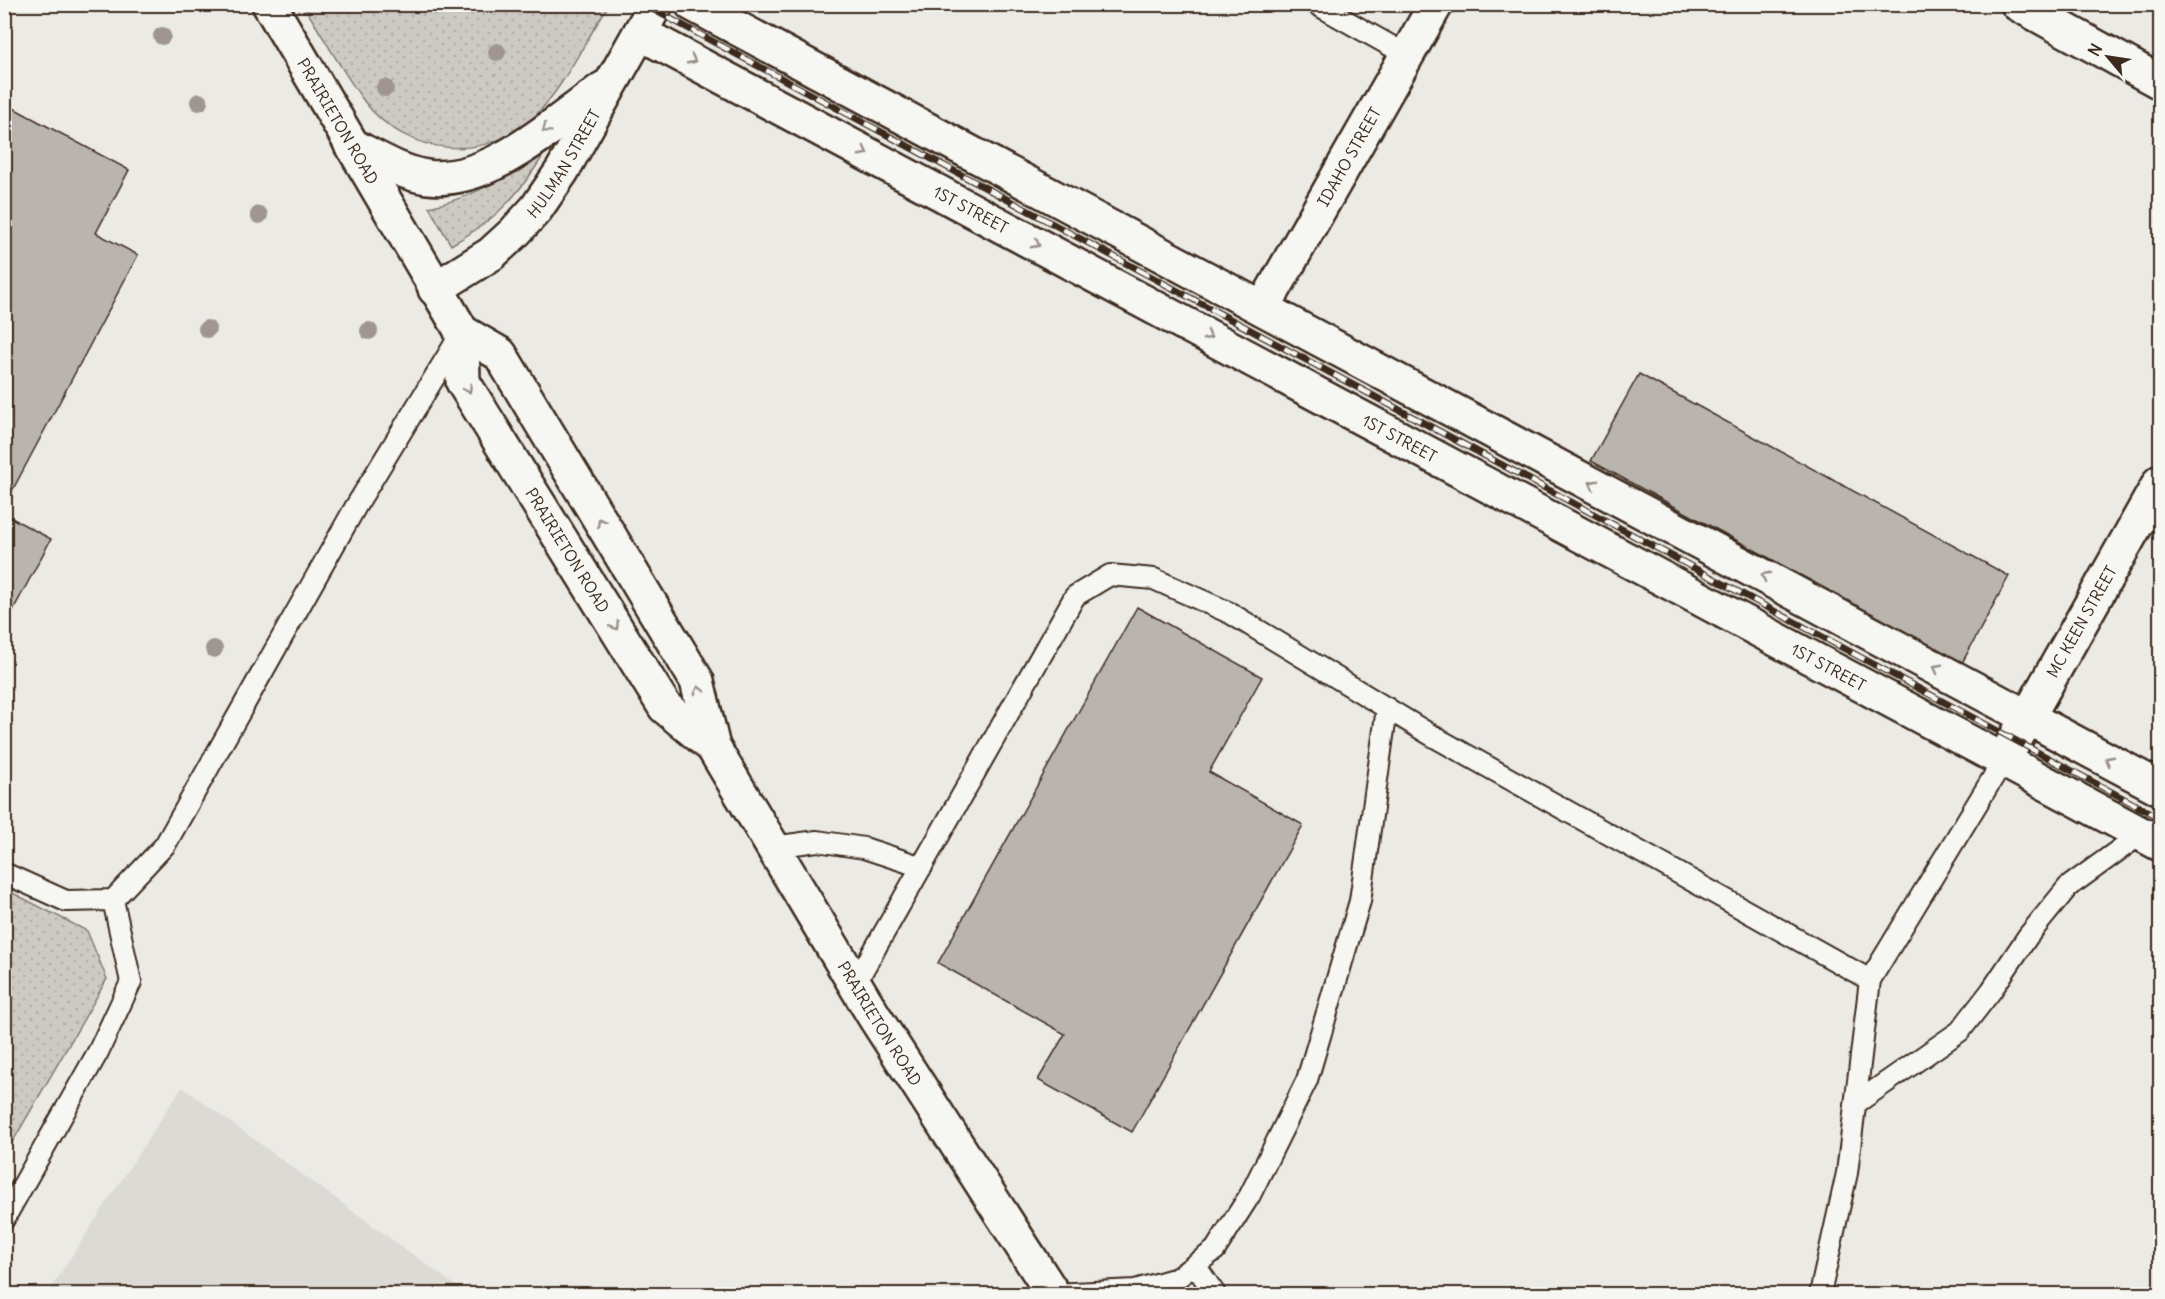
<svg xmlns="http://www.w3.org/2000/svg" width="2165" height="1299" viewBox="0 0 2165 1299" font-family="Delius,sans-serif">
<style>
.built{fill:#dcdad4}
.grass{fill:url(#grass-dots);stroke:#847a71;stroke-width:1.5}
.building{fill:#bab4ae;stroke:#3b2a1e;stroke-width:1.5}
.lines{fill:none;stroke-linecap:round;stroke-linejoin:round}
.lane-casing{stroke:#3b2a1e;stroke-width:24}
.street-casing{stroke:#3b2a1e;stroke-width:38}
.secondary-casing{stroke:#3b2a1e;stroke-width:38}
.lane{stroke:#f6f6f2;stroke-width:20}
.street{stroke:#f6f6f2;stroke-width:33}
.secondary{stroke:#f6f6f2;stroke-width:33}
.rail-casing{stroke:#3b2a1e;stroke-width:7}
.rail{stroke:#f6f6f2;stroke-width:4.5;stroke-dasharray:14;stroke-linecap:butt}
.tree{fill:#9f968f}
.oneway{stroke:#989088}
.labels{text-anchor:middle;stroke-width:4.5;stroke-linejoin:round;paint-order:stroke}
.street-label{font-size:16px;fill:#3b2a1e;stroke:#f6f6f2}
</style>
<defs>
<pattern id="grass-dots" width="8" height="8" patternUnits="userSpaceOnUse" patternTransform="scale(1.5)"><rect width="8" height="8" fill="#cdcac4"/><path d="M2 2h.1M6 6h.1" fill="none" stroke="#b1aea8" stroke-width="1.8" stroke-linecap="round"/></pattern>
</defs>
<rect width="100%" height="100%" fill="#ebeae5"/>
<filter id="ink" filterUnits="userSpaceOnUse"><feTurbulence type="fractalNoise" baseFrequency=".0167" numOctaves="2"/><feDisplacementMap in="SourceGraphic" scale="12" xChannelSelector="R" yChannelSelector="G"/><feConvolveMatrix kernelMatrix="1 2 1 2 8 2 1 2 1" color-interpolation-filters="sRGB"/></filter>
<g filter="url(#ink)">
<!-- built -->
<path class="built" d="M182 1087 467 1294H47Z"/>
<!-- grass -->
<path class="grass" d="M303 5H609C585 40 566 84 536 115 487 164 406 157 364 101 342 71 323 36 303 5Z
M547 144C547 152 541 159 537 165 512 203 490 223 451 245L429 207C475 197 512 176 547 144Z
M5 889 87 931 107 979 5 1155Z"/>
<!-- building -->
<path class="building" d="M4 103 129 170 96 233 138 255 4 506Z
M1639 374 2009 576 1962 663 1591 461Z
M4 514 51 539 4 627Z
M1137 607 1262 677 1209 772 1303 825 1132 1132 1038 1080 1065 1034 938 963Z"/>
<g class="lines">
<defs>
<path id="lane" d="M1316 4 1407 55
M773 847 817 841 864 848 922 867
M4 873 66 901 113 900 165 845 356 506 459 337
M855 984 1075 596 1110 575 1154 579 1230 613 1431 735 1870 980 2003 761
M1855 1104 1960 1031 1991 991 2028 936 2068 887 2141 834
M4 1219 98 1052 131 982 113 900
M1195 1265 1215 1294
M1053 1294 1135 1290 1177 1278 1215 1250 1250 1195 1307 1080 1360 901 1387 708
M1820 1294 1847 1173 1870 980"/>
<g id="street">
<path d="M2018 4 2160 82"/>
<path id="s1" d="M1263 308 1436 4"/>
<path id="s2" d="M2003 761 2160 482"/>
</g>
<g id="secondary">
<path id="s3" d="M269 4 462 332 500 354 697 681 713 747 874 1016 1053 1294"/>
<path d="M692 4 2160 788"/>
<path id="s4" d="M640 33 2160 844"/>
<path d="M351 145C375 157 400 173 427 177 490 185 555 122 604 88"/>
<path id="s5" d="M435 289 491 254 514 233 536 209 562 171 656 4"/>
<path id="s6" d="M462 332 463 382 665 707 713 747"/>
</g>
</defs>
<!-- lane casing -->
<use href="#lane" class="lane-casing"/>
<!-- street casing -->
<use href="#street" class="street-casing"/>
<!-- secondary casing -->
<use href="#secondary" class="secondary-casing"/>
<!-- lane -->
<use href="#lane" class="lane"/>
<!-- street -->
<use href="#street" class="street"/>
<!-- secondary -->
<use href="#secondary" class="secondary"/>
<defs>
<path id="rail" d="M643 4 2160 818"/>
</defs>
<!-- rail casing -->
<use href="#rail" class="rail-casing"/>
<!-- rail -->
<use href="#rail" class="rail"/>
</g>
<!-- trees -->
<g class="tree">
<circle cx="162" cy="36" r="9"/>
<circle cx="497" cy="52" r="9"/>
<circle cx="385" cy="88" r="9"/>
<circle cx="199" cy="102" r="9"/>
<circle cx="259" cy="215" r="9"/>
<circle cx="207" cy="329" r="9"/>
<circle cx="369" cy="331" r="9"/>
<circle cx="214" cy="649" r="9"/>
</g>
<!-- one-way arrows -->
<defs><path id="oneway-chevron" d="M-2-3.5L2.5 0L-2 3.5" fill="none" stroke-width="1.6" stroke-linecap="round" stroke-linejoin="round" transform="scale(1.5)"/></defs>
<g class="oneway">
<use href="#oneway-chevron" transform="translate(692 60) rotate(28)"/>
<use href="#oneway-chevron" transform="translate(546 129) rotate(143)"/>
<use href="#oneway-chevron" transform="translate(864 152) rotate(28)"/>
<use href="#oneway-chevron" transform="translate(1036 244) rotate(28)"/>
<use href="#oneway-chevron" transform="translate(1208 336) rotate(28)"/>
<use href="#oneway-chevron" transform="translate(468 389) rotate(61)"/>
<use href="#oneway-chevron" transform="translate(1593 484) rotate(-152)"/>
<use href="#oneway-chevron" transform="translate(601 522) rotate(-121)"/>
<use href="#oneway-chevron" transform="translate(1765 576) rotate(-152)"/>
<use href="#oneway-chevron" transform="translate(615 626) rotate(58)"/>
<use href="#oneway-chevron" transform="translate(1937 668) rotate(-152)"/>
<use href="#oneway-chevron" transform="translate(699 690) rotate(-104)"/>
<use href="#oneway-chevron" transform="translate(2109 760) rotate(-152)"/>
</g>
</g>
<g class="labels">
<!-- street labels -->
<g class="street-label">
<text dy="6" stroke="none"><textPath href="#s3" startOffset="136">PRAIRIETON ROAD</textPath></text>
<text dy="6" stroke="none"><textPath href="#s1" startOffset="174">IDAHO STREET</textPath></text>
<text dy="6" stroke="none"><textPath href="#s5" startOffset="183">HULMAN STREET</textPath></text>
<text dy="6" stroke="none"><textPath href="#s4" startOffset="375">1ST STREET</textPath></text>
<text dy="6" stroke="none"><textPath href="#s4" startOffset="861">1ST STREET</textPath></text>
<text dy="6" stroke="none"><textPath href="#s6" startOffset="248">PRAIRIETON ROAD</textPath></text>
<text dy="6" stroke="none"><textPath href="#s2" startOffset="160">MC KEEN STREET</textPath></text>
<text dy="6" stroke="none"><textPath href="#s4" startOffset="1347">1ST STREET</textPath></text>
<text dy="6" stroke="none"><textPath href="#s3" startOffset="1197">PRAIRIETON ROAD</textPath></text>
</g>
</g>
<!-- margin -->
<rect width="2165" height="1299" fill="none" stroke="#f6f6f2" stroke-width="24"/>
<rect x="12" y="12" width="2141" height="1275" fill="none" stroke="#3b2a1e" stroke-width="2" filter="url(#ink)"/>
<!-- north arrow -->
<g transform="translate(2108 57) rotate(299)" stroke="#f6f6f2" stroke-width="4.5" paint-order="stroke">
<path d="M0-4.5L10 22L0 15L-10 22Z" fill="#3b2a1e"/>
<text y="-9" font-size="16" font-weight="bold" text-anchor="middle" fill="#3b2a1e">N</text>
</g>
</svg>
